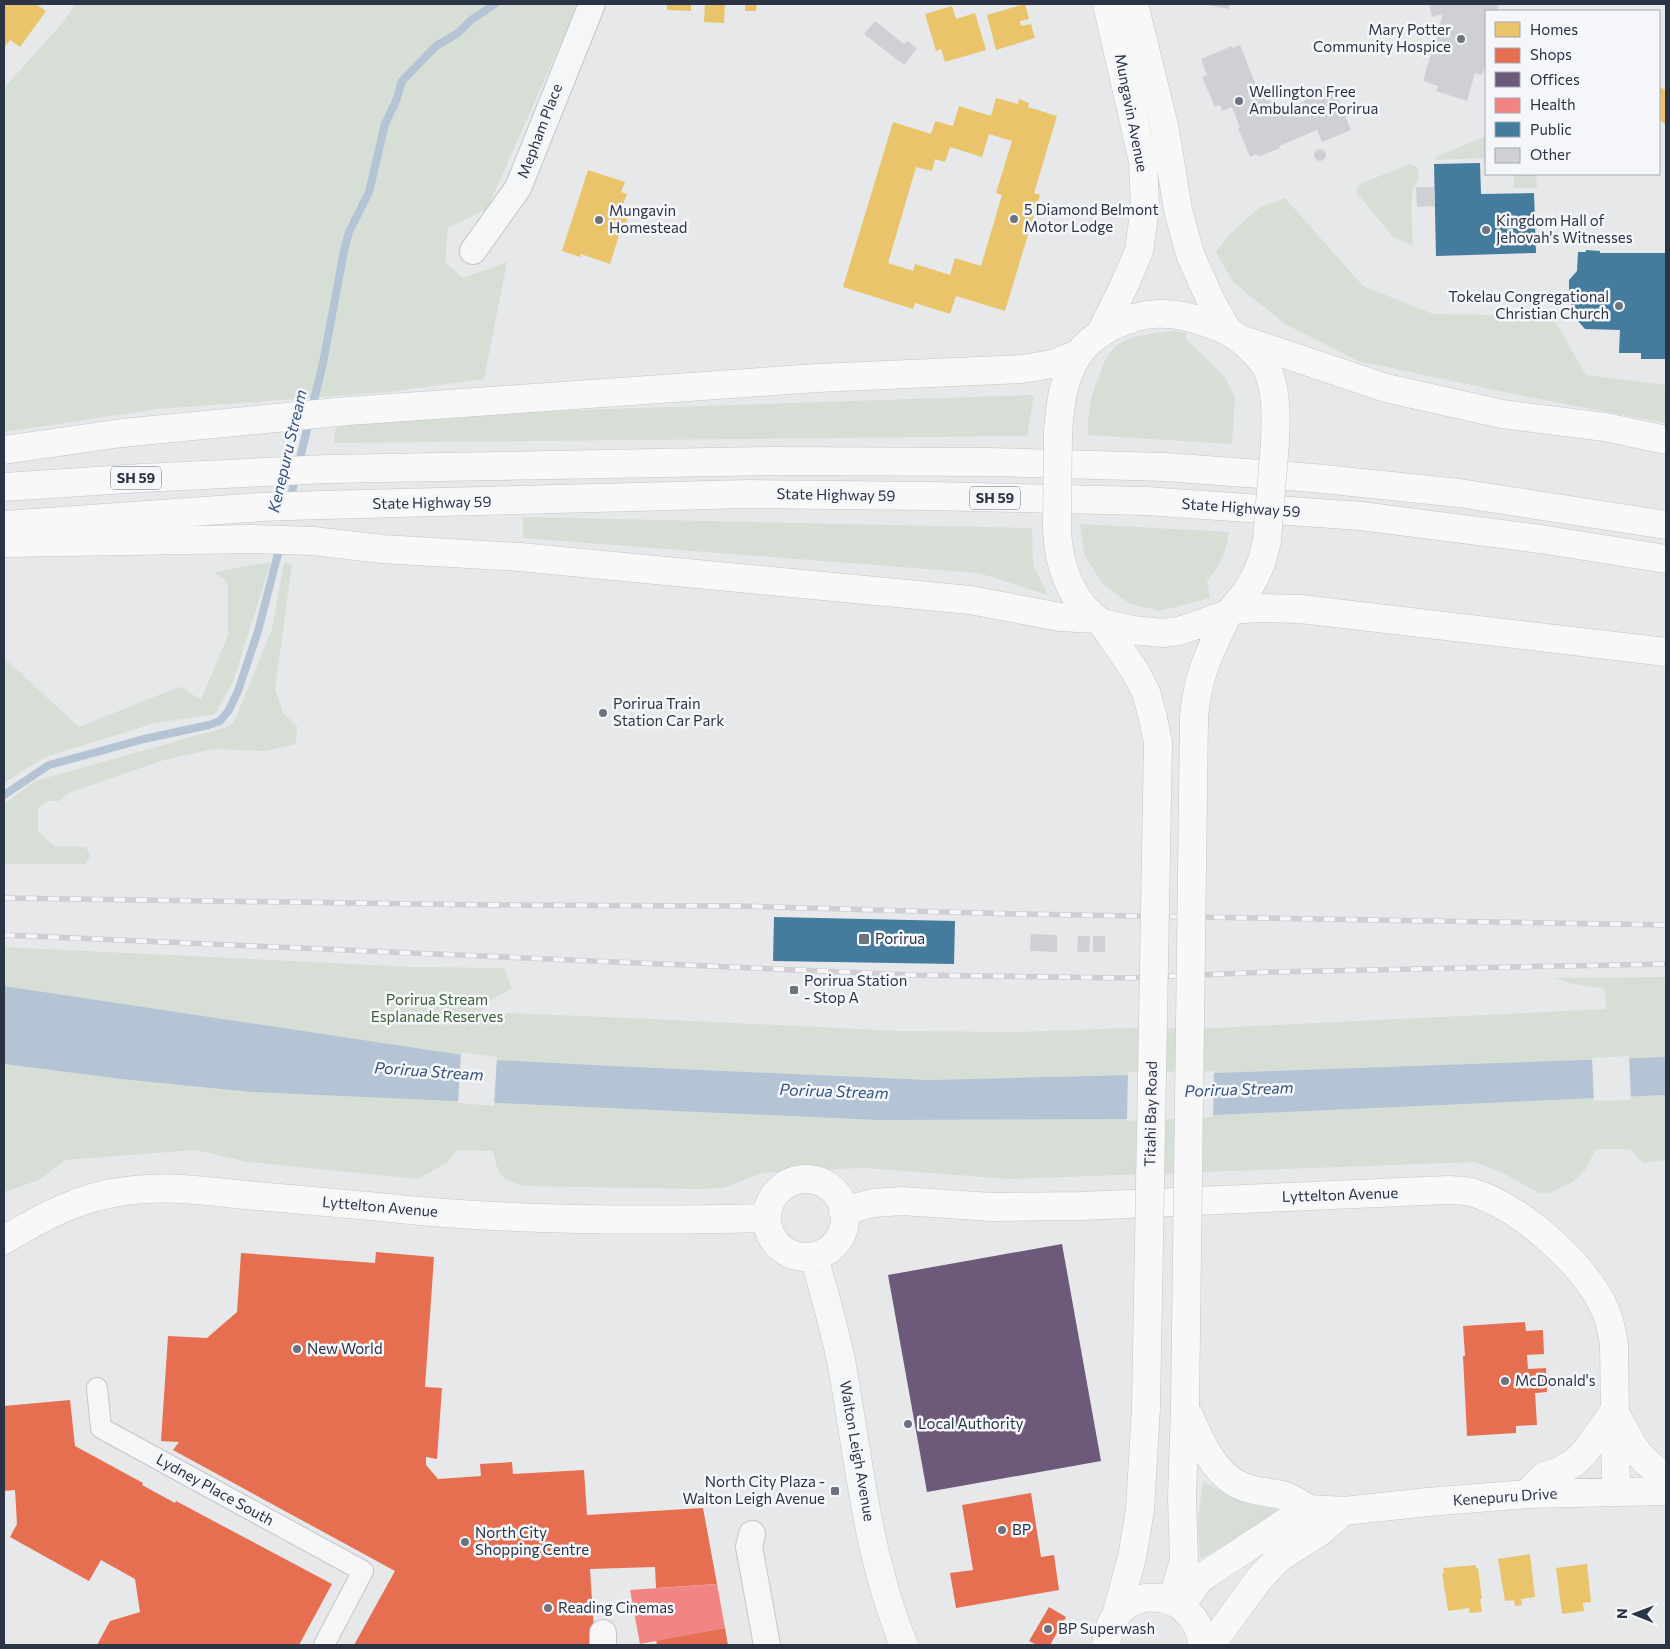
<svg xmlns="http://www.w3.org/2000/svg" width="1670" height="1649" viewBox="0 0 1670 1649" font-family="Commissioner,sans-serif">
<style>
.green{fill:#d6ded6}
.water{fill:#b4c4d5}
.pier{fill:#e6e8ea}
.homes{fill:#e9c46a;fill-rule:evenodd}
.shops{fill:#e76f51}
.offices{fill:#6d597a}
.health{fill:#f28482}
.public{fill:#457b9d}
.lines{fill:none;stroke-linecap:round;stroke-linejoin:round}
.stream{stroke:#b4c4d5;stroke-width:8}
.building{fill:#ced0d3}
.pedestrian-casing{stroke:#c4c6c8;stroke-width:22}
.minor-casing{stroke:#c4c6c8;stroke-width:28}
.tertiary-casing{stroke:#c4c6c8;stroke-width:29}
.secondary-casing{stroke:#c4c6c8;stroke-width:29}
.primary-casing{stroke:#c2c5c8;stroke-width:29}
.pedestrian{stroke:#f5f6f7;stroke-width:20}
.minor{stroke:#f5f6f7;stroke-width:26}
.tertiary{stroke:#f5f6f7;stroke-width:28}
.secondary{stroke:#f8f8f8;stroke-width:28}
.primary{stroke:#f8f8f8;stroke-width:28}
.rail-casing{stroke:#cecfd2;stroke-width:5.5}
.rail{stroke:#f4f6f9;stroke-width:4;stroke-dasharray:11;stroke-linecap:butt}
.secondary-bridge-casing{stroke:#c4c6c8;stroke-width:29;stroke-linecap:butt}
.secondary-bridge{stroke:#f8f8f8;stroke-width:28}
.poi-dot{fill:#6c737f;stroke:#f4f6f9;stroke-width:2}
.labels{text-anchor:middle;stroke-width:5;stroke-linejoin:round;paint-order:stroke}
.shield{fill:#f4f6f9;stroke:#676e7b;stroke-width:1}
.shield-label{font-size:14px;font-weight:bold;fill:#2b3445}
.poi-label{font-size:15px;fill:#2b3445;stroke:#f4f6f9;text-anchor:start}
.street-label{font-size:15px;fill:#2b3445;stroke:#f4f6f9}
.park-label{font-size:15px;fill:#3f6138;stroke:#f4f6f9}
.water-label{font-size:16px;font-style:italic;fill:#34527a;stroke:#f4f6f9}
</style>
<rect width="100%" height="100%" fill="#e6e8ea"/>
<!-- green -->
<path class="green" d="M75 4H578L487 209 448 228 445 262 463 278 507 262 484 379 388 392 158 409 4 432V88L65 20Z
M1486 136V158L1434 160 1436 157Z
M1410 164 1417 167C1422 184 1413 183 1412 193 1411 211 1412 228 1413 246L1392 236 1356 192 1358 187 1362 183Z
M1487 174H1536L1537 188H1514V174L1487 175Z
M1285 198 1363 286 1433 314 1552 316 1586 375 1666 385V423L1528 397 1358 361 1285 324 1233 282 1216 252 1230 234 1259 208Z
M1174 331 1186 333V339L1225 377 1235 397 1232 444 1088 435C1088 408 1091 395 1101 371 1105 360 1108 352 1118 345 1133 334 1156 333 1174 331Z
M1034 395 1027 436 334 443 337 418Z
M523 517 1032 528 1033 565 1048 595 979 573 523 538Z
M1080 524 1229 532C1226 551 1221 566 1207 581L1210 598 1160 611 1130 604 1102 583 1084 554Z
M271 562 233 682 215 714 155 723 45 757 4 783V658L79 727 179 687C190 689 191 695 201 700L228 635V583L214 572Z
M284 563 292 564 275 689 283 713 297 726 296 744 266 751 213 749 164 760 68 793 59 801H47L38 808V831L54 846 86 847 90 856 85 864H4V804L35 781 227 727 234 722 272 629Z
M4 947 413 967 504 968 512 988 491 1000 481 1012 653 1019 898 1031 1017 1032 1129 1028H1214L1606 1009 1605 989 1569 983 1555 978 1666 977V1057L1214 1073 929 1080 613 1066 496 1060 4 986Z
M4 1064 121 1079 494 1103 877 1120 1128 1119 1666 1095V1160L1643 1163 1630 1149H1596L1585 1170 1573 1182 1549 1193H1539L1503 1173 1475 1162 1010 1179 865 1168 802 1170 762 1173 723 1188 699 1189 524 1186C499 1179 498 1174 493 1151L457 1150 448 1162 418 1179 248 1162 195 1150 65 1160 39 1180 4 1192Z
M1203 1482 1243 1502 1262 1507 1284 1510 1285 1511 1202 1558 1200 1557 1198 1519Z"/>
<!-- water -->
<path class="water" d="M4 986 496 1060 613 1066 929 1080 1214 1073 1666 1057V1095L1128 1119 877 1120 252 1092 121 1079 4 1064Z"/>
<!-- pier -->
<path class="pier" d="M461 1052 497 1057 494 1106 458 1103Z
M1629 1056 1631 1100 1594 1101 1592 1058Z
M1214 1071 1213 1117 1127 1121 1128 1072Z"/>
<!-- homes -->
<path class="homes" d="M4 4H36L46 11 20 47 10 40 4 48Z
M667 4H691V11L667 10Z
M705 4H725L724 23 704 22Z
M745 4H757L756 11H745Z
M1025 4 1029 19 1020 21 1021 26 1031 24 1035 38 996 50 987 15Z
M952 6 956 19 975 13 986 50 945 62 941 49 936 51 925 14Z
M1659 87 1666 90V124L1659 120Z
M996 98 1018 104 1019 99 1029 103 1028 107 1057 116 1034 193 1040 195 1005 311 956 296 950 314 915 303 913 309 843 287 893 122 931 134 935 121 953 126 959 106 991 116ZM989 134 1012 141 996 193 1002 195 981 266 955 258 950 275 915 264 913 271 888 263 916 167 932 171 935 159 945 162 950 147 982 157Z
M588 170 625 182 621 192 627 194 622 207 630 210 624 230 621 229 610 264 581 254 580 257 562 251Z
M1530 1554 1535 1597 1521 1599 1522 1605 1515 1606 1514 1600 1505 1601 1498 1559Z
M1587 1564 1591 1602 1583 1603 1584 1611 1562 1614 1556 1568Z
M1476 1565V1569L1478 1568 1482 1599H1480L1482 1612 1470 1613 1469 1608 1448 1611 1442 1573H1444L1443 1568Z"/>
<!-- shops -->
<path class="shops" d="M376 1252 434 1257 425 1387 442 1388 437 1459 426 1457V1465L438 1479 481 1476 480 1464 512 1462 513 1474 584 1470 587 1515 703 1508 717 1584 656 1588 655 1567 590 1569 595 1645H354L395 1571 173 1450 179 1442 161 1441 168 1336 207 1338 237 1312 241 1253 375 1263Z
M1525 1322 1526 1331 1543 1330 1544 1354 1527 1355 1528 1369 1546 1368 1547 1392 1535 1393 1537 1425 1516 1426V1433L1467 1436 1463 1356H1465L1463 1326Z
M70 1400 75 1446 143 1483 142 1485 175 1503 176 1501 332 1584 299 1645H97L110 1621 140 1612 135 1579 101 1560 89 1581 10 1537 17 1524 15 1490 4 1491V1406Z
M1031 1493 1041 1557 1054 1555 1059 1590 956 1608 950 1573 973 1570 962 1505Z
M1049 1607 1066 1617 1050 1645H1037L1029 1641Z
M725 1628 728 1645H657L656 1640Z"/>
<!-- offices -->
<path class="offices" d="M1062 1244 1101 1461 927 1492 888 1275Z"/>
<!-- health -->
<path class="health" d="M717 1584 725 1628 640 1644 630 1590Z"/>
<!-- public -->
<path class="public" d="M1480 163 1481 194 1534 193 1536 253 1436 256 1434 164Z
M1586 250 1600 251V253H1666V359H1641V353H1619L1620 330 1585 329 1578 321H1576V310L1569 302V280L1577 271 1578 252H1586Z
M774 917 955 921 954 964 773 961Z"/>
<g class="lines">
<!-- stream -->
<path class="stream" d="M290 500 323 363 345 246 349 232 369 192 385 124 396 101 402 81 436 46 458 33 471 20 495 4
M4 795 49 765 144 739 209 725 220 721 229 710 238 691 258 631 280 546"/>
</g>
<!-- building -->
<path class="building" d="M1203 4H1229V9Z
M1429 4H1499L1497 11H1486V62L1482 75 1475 73 1467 101 1436 91 1438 86 1423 81 1443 14 1432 17Z
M875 21 904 44 907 41 917 48 904 65 864 34Z
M1240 45 1259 93 1263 91 1266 101 1270 100 1275 113 1305 101 1304 99 1322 92 1321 88 1332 84 1351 130 1322 142 1317 130 1279 146 1280 148 1258 157 1257 154 1250 157 1238 128H1240L1232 107 1222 111 1220 105 1215 107 1202 77 1207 75 1201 59 1232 46V48Z
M1314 155a6 6 0 1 1 12 0a6 6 0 1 1-12 0Z
M1416 187H1434L1435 206 1417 207Z
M1031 934 1057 935V952L1030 951Z
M1078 936H1090L1089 952H1077Z
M1093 936H1105V952H1093Z"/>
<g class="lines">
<defs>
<path id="pedestrian" d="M97 1388 101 1428 363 1571 324 1645"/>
<path id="minor" d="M473 251 518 188 592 4
M752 1534 749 1547 767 1645
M603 1633V1645"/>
<path id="tertiary" d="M814 1256C824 1294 836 1332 843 1371 859 1463 868 1558 904 1645"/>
<path id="secondary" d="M1134 4 1165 130 1178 210 1190 254 1210 299 1227 330
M1100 334 1124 286 1139 251 1145 207 1143 161 1107 4
M1058 432C1060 405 1063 378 1078 355 1085 344 1097 335 1109 328 1143 310 1172 310 1207 323 1225 329 1239 336 1252 350 1257 356 1265 363 1268 371 1277 393 1276 418 1275 442
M1057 529C1058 564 1071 603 1102 623L1132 630 1163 633 1179 631 1228 614 1246 592 1255 577 1262 561 1267 540
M1102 623 1135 671 1146 692 1153 718
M1194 718C1197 676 1210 651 1228 614
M767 1218a39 39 0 1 1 78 0a39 39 0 1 1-78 0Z
M843 1211 873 1203 902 1201 991 1207 1080 1206 1448 1190C1457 1191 1466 1190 1474 1193 1521 1208 1583 1263 1604 1307 1610 1319 1612 1332 1614 1344L1616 1492
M4 1240C42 1217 81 1196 126 1191 167 1185 205 1191 246 1195 304 1200 362 1205 420 1211 536 1221 651 1221 767 1218
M1188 1413C1200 1440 1213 1473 1241 1486 1255 1492 1269 1492 1282 1495 1292 1498 1301 1505 1310 1509
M1616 1414C1631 1442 1637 1461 1666 1475
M1527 1494 1543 1477 1562 1470 1575 1462 1585 1452 1615 1410
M1172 1601 1184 1561 1182 1497 1185 1407
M1181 1605 1201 1578 1289 1520 1310 1509 1344 1511 1428 1502 1527 1494 1666 1491
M1116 1616 1132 1557 1140 1510 1146 1407
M1106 1645C1107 1640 1107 1635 1109 1630 1124 1579 1199 1591 1202 1645
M1211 1645 1259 1579 1279 1558 1320 1532 1344 1511"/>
<path id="primary" d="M1243 340 1386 388 1502 414 1605 427 1666 440
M4 450 122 433 348 411 817 378 1022 369 1052 364 1078 354
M4 487 142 478 328 469 771 461 990 462 1165 467 1314 478 1459 493 1666 525
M4 525 261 507 321 505 749 494 929 496 1146 501 1361 516 1540 539 1666 559
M4 543 253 539 313 541 382 549 520 557 970 600 1060 617 1096 619
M1232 610 1257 608 1301 609 1666 652"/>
</defs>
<!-- pedestrian casing -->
<use href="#pedestrian" class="pedestrian-casing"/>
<!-- minor casing -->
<use href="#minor" class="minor-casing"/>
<!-- tertiary casing -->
<use href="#tertiary" class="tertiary-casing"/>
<!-- secondary casing -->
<use href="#secondary" class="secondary-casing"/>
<!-- primary casing -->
<use href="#primary" class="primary-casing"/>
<!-- pedestrian -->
<use href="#pedestrian" class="pedestrian"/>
<!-- minor -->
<use href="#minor" class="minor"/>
<!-- tertiary -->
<use href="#tertiary" class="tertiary"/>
<!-- secondary -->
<use href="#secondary" class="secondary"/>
<!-- primary -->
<use href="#primary" class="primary"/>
<defs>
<path id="rail" d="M4 898 489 905 739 906 1019 914 1666 925
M4 935 912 975 1128 978 1270 972 1666 964"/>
</defs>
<!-- rail casing -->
<use href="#rail" class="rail-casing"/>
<!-- rail -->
<use href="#rail" class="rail"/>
<defs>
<path id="secondary-bridge" d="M1057 529 1058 432
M1267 540 1275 442
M1146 1407 1158 743 1153 718
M1185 1407 1194 718"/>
</defs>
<!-- secondary-bridge casing -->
<use href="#secondary-bridge" class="secondary-bridge-casing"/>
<!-- secondary-bridge -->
<use href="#secondary-bridge" class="secondary-bridge"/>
</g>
<!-- markers -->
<g class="poi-dot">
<circle cx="1461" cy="39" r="5"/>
<circle cx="1239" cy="101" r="5"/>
<circle cx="1014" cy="219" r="5"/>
<circle cx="599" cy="220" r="5"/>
<circle cx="1486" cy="230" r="5"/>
<circle cx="1619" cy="306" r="5"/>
<circle cx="603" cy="713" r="5"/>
<rect x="858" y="933" width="12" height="12" rx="2.5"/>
<rect x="789" y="985" width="10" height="10" rx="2.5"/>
<circle cx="297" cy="1349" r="5"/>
<circle cx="1505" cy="1381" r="5"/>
<circle cx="908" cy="1424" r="5"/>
<rect x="830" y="1486" width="10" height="10" rx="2.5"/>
<circle cx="1002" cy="1530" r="5"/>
<circle cx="465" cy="1542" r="5"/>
<circle cx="548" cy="1608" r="5"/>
<circle cx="1048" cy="1629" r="5"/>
</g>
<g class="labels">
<!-- shield labels -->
<g class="shield">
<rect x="111" y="466.5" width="50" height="23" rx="4"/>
<rect x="970" y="486.5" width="50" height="23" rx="4"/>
</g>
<g class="shield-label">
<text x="136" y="483">SH 59</text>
<text x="995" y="503">SH 59</text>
</g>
<!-- poi labels -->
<g class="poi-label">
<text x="1451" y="35" text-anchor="end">Mary Potter<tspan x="1451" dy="17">Community Hospice</tspan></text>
<text x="1249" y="97">Wellington Free<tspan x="1249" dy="17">Ambulance Porirua</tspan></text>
<text x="1024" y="215">5 Diamond Belmont<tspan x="1024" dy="17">Motor Lodge</tspan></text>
<text x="609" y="216">Mungavin<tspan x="609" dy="17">Homestead</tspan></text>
<text x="1496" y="226">Kingdom Hall of<tspan x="1496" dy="17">Jehovah's Witnesses</tspan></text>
<text x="1609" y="302" text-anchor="end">Tokelau Congregational<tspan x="1609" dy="17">Christian Church</tspan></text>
<text x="613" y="709">Porirua Train<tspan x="613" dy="17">Station Car Park</tspan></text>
<text x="875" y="944">Porirua</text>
<text x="804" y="986">Porirua Station<tspan x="804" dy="17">- Stop A</tspan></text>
<text x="307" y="1354">New World</text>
<text x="1515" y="1386">McDonald's</text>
<text x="918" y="1429">Local Authority</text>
<text x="825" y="1487" text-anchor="end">North City Plaza -<tspan x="825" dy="17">Walton Leigh Avenue</tspan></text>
<text x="1012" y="1535">BP</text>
<text x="475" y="1538">North City<tspan x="475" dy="17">Shopping Centre</tspan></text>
<text x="558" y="1613">Reading Cinemas</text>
<text x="1058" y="1634">BP Superwash</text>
</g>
<!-- street labels -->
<g class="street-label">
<text transform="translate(1131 113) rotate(79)" y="5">Mungavin Avenue</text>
<text transform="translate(540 131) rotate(-69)" y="5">Mepham Place</text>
<text transform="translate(836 495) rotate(1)" y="5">State Highway 59</text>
<text transform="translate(432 503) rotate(-1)" y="5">State Highway 59</text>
<text transform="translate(1241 508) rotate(4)" y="5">State Highway 59</text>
<text transform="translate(1151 1114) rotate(-89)" y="5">Titahi Bay Road</text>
<text transform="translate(1340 1195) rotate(-2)" y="5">Lyttelton Avenue</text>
<text transform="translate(380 1207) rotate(5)" y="5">Lyttelton Avenue</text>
<text transform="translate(857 1451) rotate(80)" y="5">Walton Leigh Avenue</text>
<text transform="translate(215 1490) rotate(29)" y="5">Lydney Place South</text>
<text transform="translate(1505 1497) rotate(-4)" y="5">Kenepuru Drive</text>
</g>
<!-- park labels -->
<g class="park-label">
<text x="437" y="1005">Porirua Stream<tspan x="437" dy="17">Esplanade Reserves</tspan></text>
</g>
<!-- water labels -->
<g class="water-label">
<text transform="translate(287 451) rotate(-77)" y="6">Kenepuru Stream</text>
<text transform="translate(429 1071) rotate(4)" y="6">Porirua Stream</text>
<text transform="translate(1239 1089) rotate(-2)" y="6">Porirua Stream</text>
<text transform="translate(834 1091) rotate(2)" y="6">Porirua Stream</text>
</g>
</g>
<!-- border -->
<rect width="1670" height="1649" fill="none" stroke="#2b3445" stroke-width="10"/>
<!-- legend -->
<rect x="1485" y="10" width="175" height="165" fill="#f4f6f9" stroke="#a4a8b1"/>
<rect x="1495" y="22" width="25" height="15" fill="#e9c46a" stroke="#a4a8b1"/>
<text x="1530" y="35" font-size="15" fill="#2b3445">Homes</text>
<rect x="1495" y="48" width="25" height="15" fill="#e76f51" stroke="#a4a8b1"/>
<text x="1530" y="60" font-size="15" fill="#2b3445">Shops</text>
<rect x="1495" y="72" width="25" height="15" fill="#6d597a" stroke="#a4a8b1"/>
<text x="1530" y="85" font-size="15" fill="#2b3445">Offices</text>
<rect x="1495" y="98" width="25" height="15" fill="#f28482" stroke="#a4a8b1"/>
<text x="1530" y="110" font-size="15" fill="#2b3445">Health</text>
<rect x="1495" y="122" width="25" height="15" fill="#457b9d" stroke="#a4a8b1"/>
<text x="1530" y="135" font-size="15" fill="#2b3445">Public</text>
<rect x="1495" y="148" width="25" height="15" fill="#ced0d3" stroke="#a4a8b1"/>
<text x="1530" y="160" font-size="15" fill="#2b3445">Other</text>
<!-- north arrow -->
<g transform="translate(1635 1614) rotate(271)" stroke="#f4f6f9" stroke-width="4" paint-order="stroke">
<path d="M0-4L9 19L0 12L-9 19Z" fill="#2b3445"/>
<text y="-8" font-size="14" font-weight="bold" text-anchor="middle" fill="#2b3445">N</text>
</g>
</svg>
